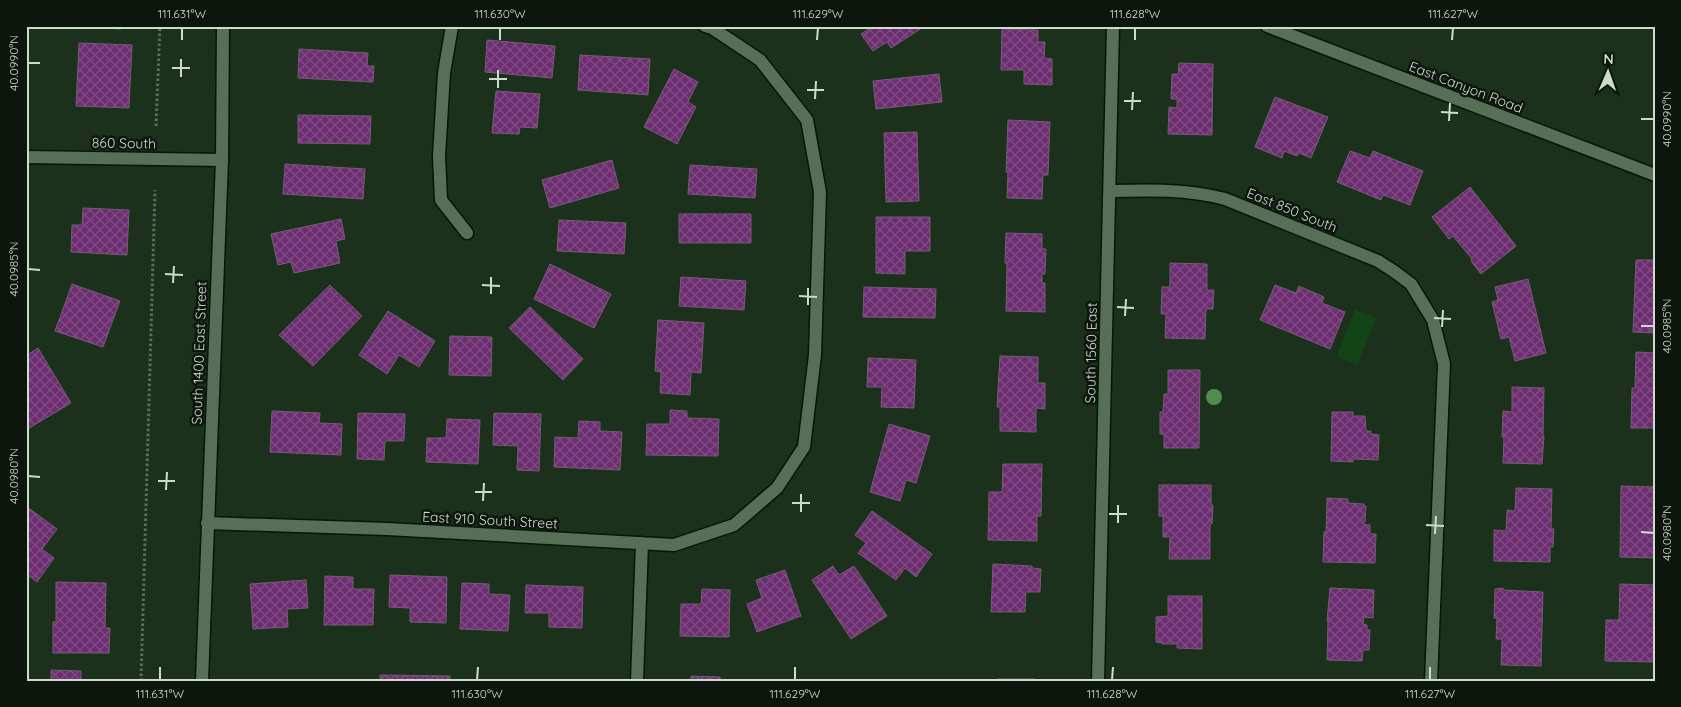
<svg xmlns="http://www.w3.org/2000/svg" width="1681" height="707" viewBox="0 0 1681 707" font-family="Quicksand,sans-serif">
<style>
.grass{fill:#134415}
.building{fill:url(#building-cross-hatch);stroke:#745c75}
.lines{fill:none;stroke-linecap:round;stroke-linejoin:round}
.street-casing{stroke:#041905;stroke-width:15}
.secondary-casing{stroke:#041905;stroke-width:15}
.path{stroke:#5c6f5c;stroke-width:3;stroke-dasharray:2.5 2.5;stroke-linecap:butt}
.street{stroke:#576f56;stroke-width:12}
.secondary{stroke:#576f56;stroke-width:12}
.tree{fill:#4f8d4f}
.ticks{fill:none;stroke:#cddbcd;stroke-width:2}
.labels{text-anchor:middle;stroke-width:5;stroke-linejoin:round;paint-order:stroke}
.street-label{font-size:14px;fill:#cddbcd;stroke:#0d160d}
.neatline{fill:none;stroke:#cddbcd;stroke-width:2}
.ticks-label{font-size:12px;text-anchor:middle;fill:#cddbcd}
</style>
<defs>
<pattern id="building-cross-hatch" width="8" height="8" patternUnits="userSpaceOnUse" patternTransform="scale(1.25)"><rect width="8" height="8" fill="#6d2d71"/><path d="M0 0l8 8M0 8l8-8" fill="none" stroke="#814b84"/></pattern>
</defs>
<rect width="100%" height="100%" fill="#1b311b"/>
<!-- grass -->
<path class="grass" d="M1355 309 1376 318 1358 365 1337 356Z"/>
<!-- building -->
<path class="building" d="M68 26H121V29Z
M873 26H925L891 48 887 42 873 51 861 34Z
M1002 29 1038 30V42H1045L1044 58 1052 59V85L1024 84V70H1001Z
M487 40 555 46 552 78 485 72Z
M79 43 132 45 129 108 76 106Z
M299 49 368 53 367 66H374L373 82 298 78Z
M580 55 650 59 648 95 578 90Z
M1179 63 1213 64 1212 135 1168 134 1169 107 1177 108V99H1171L1172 74H1178Z
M674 69 698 82 688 102 696 107 677 144 644 127Z
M939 74 942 102 876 109 873 81Z
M496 91 540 94 537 128 520 127 519 134 492 133Z
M1275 97 1328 117 1311 158 1299 153 1297 156 1284 151 1282 158 1255 147Z
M298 115 371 116 370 144 298 143Z
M1008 120 1050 122 1048 175H1043L1042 199 1007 198 1008 172H1006Z
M917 132 919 201 886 202 884 133Z
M1350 151 1370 158 1373 151 1423 171 1410 205 1383 195 1381 200 1337 182Z
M612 160 619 188 550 208 542 180Z
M285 164 365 169 363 199 283 194Z
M690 165 757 169 755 198 688 194Z
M1470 187 1516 246 1481 274 1471 261 1472 259 1453 236 1449 239 1432 217Z
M83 208 129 210 127 255 71 252 72 225H82Z
M679 214H751V243H679Z
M876 217H930V251H905V274L876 273Z
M341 219 345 239 336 241 340 263 294 273 291 262 278 265 271 234Z
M559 220 626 223 624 254 557 251Z
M1006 233 1042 234V249H1046L1045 274H1042V283H1045V312L1006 311 1007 263H1005Z
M1636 260H1655V333L1633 332Z
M1170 263 1207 264V290H1214L1213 309H1206L1205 339 1165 338 1166 314H1161L1162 287H1170Z
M550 264 611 294 594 328 534 299Z
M681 277 746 281 744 310 679 306Z
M1528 279 1546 353 1515 361 1509 337 1501 339 1492 302 1498 300 1495 287Z
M72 284 120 301 103 347 55 331Z
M330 285 362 316 313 366 279 335Z
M1275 285 1296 293 1299 286 1324 297 1322 303 1345 312 1330 349 1260 320Z
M864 287 936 289 935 318 863 317Z
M530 307 583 359 563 380 509 328Z
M388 311 435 341 419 367 399 355 387 374 359 355Z
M658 320 704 323 701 373 691 372 690 395 660 393 661 372 655 371Z
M450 336 492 337 491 376 449 375Z
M38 348 71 403 26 430V356Z
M1636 352 1655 353V428H1631L1632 388H1635Z
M1000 356 1038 357V383H1045V409L1036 408V432L1000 431V407H997Z
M868 358 916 360 914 408 881 407 882 387H867Z
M1168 370H1200L1199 448H1164V434H1160V412H1163L1164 394H1168Z
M1512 387 1544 388 1543 436H1544L1542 464 1503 463 1504 437H1502L1503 411 1512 412Z
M670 410 687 411V418L719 419 718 456 646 455 647 424H670Z
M272 411 320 413 319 423 342 424 341 455 270 452Z
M1332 412H1353V416H1365L1366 431H1371V434L1379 435 1378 460 1353 459V462L1331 461Z
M358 413 405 414 404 441H385L384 460 357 459Z
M494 413 541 414 539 471 517 470 518 446 493 445Z
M447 419 480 420 478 464 426 462 427 438H446Z
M579 421 600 422V431L622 432 620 470 554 467 555 437 578 438Z
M889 424 930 436 916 483 906 480 900 501 870 492Z
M1003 464H1042L1041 516H1037V541L988 540 989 492H1002Z
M1159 485H1211V505H1213L1212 524H1210V559H1169L1170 537H1163V516H1159Z
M1621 486 1655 487V558L1620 557Z
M1516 488 1552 489 1551 529H1554L1553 547H1550V562L1494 561V530L1506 531 1507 510 1515 511Z
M1327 498 1348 499V503L1364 504 1363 506H1366L1365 522H1363V524L1370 525V534H1376L1375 563 1323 562 1324 532H1326Z
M26 506 57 529 42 549 54 558 37 582 26 574Z
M872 511 932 554 916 577 905 568 896 580 858 553 866 543 855 535Z
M993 564 1032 566V568L1041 569 1040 592H1026L1025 612H991Z
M833 566 839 575 854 566 887 616 851 639 812 580Z
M785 570 801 616 757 632 747 604 762 598 756 580Z
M390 575 447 577 446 623 410 622V608L389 607Z
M325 576 353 577V589H374L373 625H324Z
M306 580 308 608 287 609 288 627 253 629 250 584Z
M56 582 106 583 105 628H110L109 653H53V622H56Z
M462 583 489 584V594L510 595 508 631 460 629Z
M1620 584 1655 585V662L1605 661 1606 620H1619Z
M526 585 583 587 582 628 549 627V613H525Z
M1330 588 1374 590 1373 618 1364 617 1363 624 1367 625V630H1370L1369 650H1363L1362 661 1327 660 1328 621H1327Z
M1503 588V590L1543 592 1541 666 1501 665 1502 639H1496L1497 618H1494L1495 589Z
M702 589 730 590 729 637 680 636 681 604H701Z
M1168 596H1202V649L1177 648V644H1162V643L1156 642V617L1168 616Z
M51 670 81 671V681H51Z
M380 675 450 676V681H380Z
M691 676 720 677V681H691Z
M997 679H1035V681H997Z"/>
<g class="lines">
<defs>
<path id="street" d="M452 26 444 73 439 156 441 200 467 233
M26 157 222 160
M1110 191C1149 190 1187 189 1225 199L1378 261 1395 272 1411 284 1433 320 1444 364 1431 681
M207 523 387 529 674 545 734 525 777 488 804 447 815 355 820 192 807 120 760 60 712 28 705 26
M637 681 642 543
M1098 681 1113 26"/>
<path id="secondary" d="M1267 26 1655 175
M202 681 222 160 223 26"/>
</defs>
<!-- street casing -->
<use href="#street" class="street-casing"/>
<!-- secondary casing -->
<use href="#secondary" class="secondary-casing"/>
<!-- path -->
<path class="path" d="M156 126 160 26
M141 681 155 190"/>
<!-- street -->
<use href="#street" class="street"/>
<!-- secondary -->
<use href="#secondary" class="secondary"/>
</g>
<!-- trees -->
<circle class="tree" cx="1214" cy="397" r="8"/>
<!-- ticks -->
<path class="ticks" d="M182 40V28M500 40V28M817 40 818 28M1135 40V28M1452 40 1453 28M28 63H40M172 68H190M181 77V59M489 79H507M498 88V70M807 90H824M815 99 816 81M1124 101H1141M1132 110 1133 92M1441 112 1458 113M1641 119H1654M1449 121 1450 103M28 269 40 270M165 274 183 275M173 283 174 266M482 285 500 286M491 294V277M799 296 817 297M808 305V288M1117 307 1134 308M1125 316 1126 299M1434 318 1451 319M1641 326H1654M1442 327 1443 310M28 476 40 477M158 481H175M166 490 167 472M475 492H492M483 501 484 483M792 503H810M801 512V494M1109 514H1127M1118 523V505M1426 525 1444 526M1641 532 1654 533M1435 534 1436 516M160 680V667M477 680 478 667M795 680V667M1112 680 1113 667M1430 680V667"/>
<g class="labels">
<!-- street labels -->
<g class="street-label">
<text transform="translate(1466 87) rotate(21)" y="5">East Canyon Road</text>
<text transform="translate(124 143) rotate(1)" y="5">860 South</text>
<text transform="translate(1292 210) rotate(22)" y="5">East 850 South</text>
<text transform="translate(199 353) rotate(-88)" y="5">South 1400 East Street</text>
<text transform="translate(1091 353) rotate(-89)" y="5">South 1560 East</text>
<text transform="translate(490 520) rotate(3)" y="5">East 910 South Street</text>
</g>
</g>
<!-- border -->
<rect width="1681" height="707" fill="none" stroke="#0d160d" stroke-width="55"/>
<!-- north arrow -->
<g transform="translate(1608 72) rotate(2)" stroke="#0d160d" stroke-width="4" paint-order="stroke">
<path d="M0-4L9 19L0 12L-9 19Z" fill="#cddbcd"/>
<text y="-8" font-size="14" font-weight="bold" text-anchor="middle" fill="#cddbcd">N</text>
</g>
<rect x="28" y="28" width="1626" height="652" class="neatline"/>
<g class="ticks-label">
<text x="182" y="18">111.631°W</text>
<text x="500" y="18">111.630°W</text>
<text x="818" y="18">111.629°W</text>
<text x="1135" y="18">111.628°W</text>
<text x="1453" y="18">111.627°W</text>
<text transform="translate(14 63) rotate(-90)" y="4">40.0990°N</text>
<text transform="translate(1667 119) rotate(-90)" y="4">40.0990°N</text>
<text transform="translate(14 269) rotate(-90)" y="4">40.0985°N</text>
<text transform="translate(1667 326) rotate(-90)" y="4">40.0985°N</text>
<text transform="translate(14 476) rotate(-90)" y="4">40.0980°N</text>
<text transform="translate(1667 533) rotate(-90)" y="4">40.0980°N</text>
<text x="160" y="698">111.631°W</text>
<text x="477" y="698">111.630°W</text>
<text x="795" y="698">111.629°W</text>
<text x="1112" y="698">111.628°W</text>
<text x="1430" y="698">111.627°W</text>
</g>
</svg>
